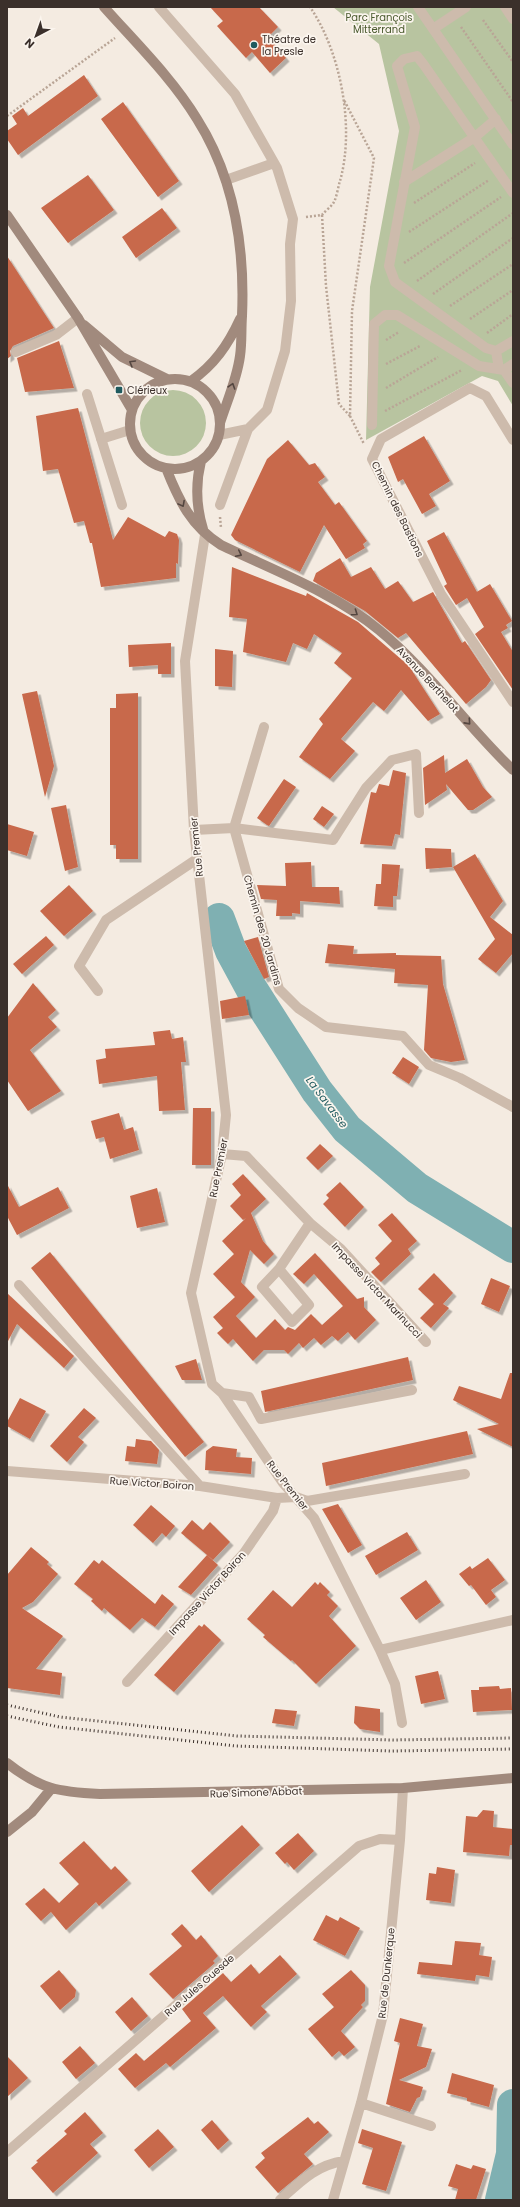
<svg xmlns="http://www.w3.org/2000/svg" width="520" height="2207" viewBox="0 0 520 2207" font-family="Poppins,sans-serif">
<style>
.green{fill:#b8c4a0}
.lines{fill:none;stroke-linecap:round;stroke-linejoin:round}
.river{stroke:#7fb0b2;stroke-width:32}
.building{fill:#c8694b;filter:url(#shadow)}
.path{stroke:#b9a596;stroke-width:2.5;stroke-dasharray:2 2;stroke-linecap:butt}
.lane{stroke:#cdbbac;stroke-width:10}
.street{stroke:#cdbbac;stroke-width:10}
.secondary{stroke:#a18a7d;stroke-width:10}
.rail{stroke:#3b302b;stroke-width:3;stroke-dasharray:1 3;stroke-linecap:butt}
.oneway{stroke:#544640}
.poi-dot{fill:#1f5a5e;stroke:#fbf5ee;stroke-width:1.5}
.labels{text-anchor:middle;stroke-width:3.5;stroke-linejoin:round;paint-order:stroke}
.park-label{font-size:10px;fill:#4a5a2e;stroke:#fbf5ee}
.poi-label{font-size:10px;fill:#3b302b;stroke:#fbf5ee;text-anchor:start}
.street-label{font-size:10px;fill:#3b302b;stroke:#fbf5ee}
.water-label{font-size:11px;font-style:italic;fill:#1f5a5e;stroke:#fbf5ee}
</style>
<defs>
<filter id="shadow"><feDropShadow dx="3.5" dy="3.5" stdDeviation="0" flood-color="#0004"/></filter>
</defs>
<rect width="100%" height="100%" fill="#f4ebe1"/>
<!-- green -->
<path class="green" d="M333 7H513V406L498 381 482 376 366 440 370 287 399 131 379 44Z
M140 423a33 33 0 1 1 66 0a33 33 0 1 1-66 0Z"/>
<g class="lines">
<!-- river -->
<path class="river" d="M219 919 231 951 251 988 317 1091 347 1129 417 1188 513 1247
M501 2200 512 2154 513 2105"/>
</g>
<!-- building -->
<path class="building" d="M210 7H259L278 27 268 37 286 58 270 73 252 52 246 58 217 26 223 21Z
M84 75 98 96 18 155 7 139V131L17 124 12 116 23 108 28 116Z
M123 102 179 181 158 197 101 119Z
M88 175 114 210 68 243 41 208Z
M162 208 177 228 136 258 122 237Z
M7 256 54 328 13 346 10 351 11 356 7 359Z
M59 341 74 388 25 392 17 358Z
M78 408 113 540 128 517 165 537 169 531 177 534 179 540 178 564 176 563V578L101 587 92 543H90L84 521 74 523 58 469 43 471 36 416Z
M424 436 450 481 429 494 436 506 422 514 403 479 398 482 388 457Z
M288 440 309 465 315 463 325 477 318 482 335 505 339 502 367 541 363 544 365 548 346 559 324 525 300 572 235 540 231 535 267 459Z
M444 532 477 592 475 593 490 584 512 621 506 625 508 628 501 632 513 652V690L475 634 484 627 467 598 456 605 444 586 447 584 427 541Z
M340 558 351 577 371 567 385 589 398 581 413 602 433 592 462 643 465 641 491 680 486 687 466 704 406 633 398 638 365 611 313 581 316 573Z
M232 567 306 596 307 593 358 622 409 666 440 714 428 721 401 690 384 711 373 702 341 739 355 751 330 779 299 757 323 724 319 719 352 678 334 663 342 653 314 634 307 649 293 643 286 662 243 652 247 619 229 617Z
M171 643V674H158V665L129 667 128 645Z
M215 649 233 651 232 687 215 686Z
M37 691 54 766 45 797 22 694Z
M138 693V859H116V845H110V708H116V694Z
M444 755 445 773 467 759 483 787 492 797 473 810H468L446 784 447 790 425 805 423 768Z
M393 770 406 773 400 835 395 834 392 846 360 844 371 792 376 793 379 784 389 786Z
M284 779 296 787 269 826 267 825 257 818Z
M66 805 78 867 65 871 51 808Z
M322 806 334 814 324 827 313 819Z
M7 824 34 832 27 856 7 850Z
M425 848 451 849 452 867 426 869Z
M475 854 503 901 490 917 513 935V953L496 973 478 959 495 939 453 867Z
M311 862 312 887H339L340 904 300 901V914L292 913V916H276L277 900 261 899 257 885 286 886 285 863Z
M382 864 400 865 397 896H393V907L374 906 376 884H381Z
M69 885 93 911 64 936 40 911Z
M46 936 54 945 22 974 13 964Z
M258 937 269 977 264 979 244 941Z
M328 944 354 946 353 954 396 953V955L441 956 443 984 465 1060 451 1062 431 1058 424 1050 428 985 394 983 395 969 325 963Z
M33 983 56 1010 48 1017 57 1027 30 1050 61 1091 28 1111 7 1080V1018Z
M245 996 249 1015 222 1019 220 1001Z
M170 1030 172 1039 183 1037 186 1062H181L185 1110 159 1111 157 1076 99 1084 96 1060 106 1058 105 1049 155 1045 153 1032Z
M403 1057 419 1067 409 1084 392 1073Z
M193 1108H211V1165H192Z
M119 1113 124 1130 133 1127 139 1150 110 1159 104 1137 96 1139 91 1121Z
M320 1144 333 1156 318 1170 306 1158Z
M243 1174 266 1199 251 1213 263 1241 274 1254 264 1264 250 1250 241 1282 255 1297 236 1316 256 1338 275 1319 285 1330 288 1327 295 1330 311 1314 322 1325 343 1306 314 1274 304 1284 293 1274 315 1253 357 1299 364 1297V1307L376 1320 355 1340 348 1332 338 1341 332 1336 321 1345 314 1338 303 1348 299 1343 288 1354 284 1350H264L253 1361 233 1339 228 1344 217 1333 223 1328 213 1317 235 1297 213 1274 234 1254 222 1241 246 1218 243 1220 230 1206 241 1195 232 1184Z
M340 1182 364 1207 345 1227 323 1204 329 1198 326 1195Z
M7 1184 19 1207 58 1187 69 1208 17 1235 7 1216Z
M157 1188 165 1222 137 1228 130 1196Z
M392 1213 417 1241 408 1249 411 1254 381 1282 371 1272 380 1264 375 1258 392 1241 378 1225Z
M50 1252 204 1442 185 1457 31 1268Z
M434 1273 453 1293 443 1304 449 1308 431 1328 420 1318 434 1304 418 1289Z
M491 1278 510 1286 499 1312 481 1304Z
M7 1293 74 1356 64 1368 17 1324 7 1343Z
M408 1357 413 1380 265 1412 261 1391Z
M196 1359 202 1380H182L175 1366Z
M510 1373H513V1447L477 1429 499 1424 453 1400 459 1386 501 1399Z
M20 1398 46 1411 30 1439 7 1426V1422Z
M84 1408 96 1418 78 1437 84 1442 67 1462 50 1446Z
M467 1431 473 1454 326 1486 322 1463Z
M136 1439 151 1441 159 1450 157 1464 125 1461 127 1446 135 1447Z
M213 1446 237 1449 236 1457 252 1458 251 1474 205 1470 206 1451Z
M338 1504 362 1545 348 1553 322 1509Z
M151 1505 175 1526 166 1537 162 1533 153 1543 133 1525Z
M192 1520 203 1530 210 1522 230 1542 213 1560 181 1533Z
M407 1532 418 1550 376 1575 365 1556Z
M31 1547 49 1562 47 1564 58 1574 33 1602 22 1608 63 1636 36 1669 62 1673 60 1695 7 1688V1575Z
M207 1555 218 1565 191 1595 178 1587Z
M488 1558 505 1580 491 1590 496 1597 486 1605 471 1585 469 1586 459 1574 470 1566 472 1569Z
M94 1560 99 1564 102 1560 155 1604 162 1594 174 1604 155 1627 142 1618 130 1630 104 1608 102 1611 91 1601 93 1599 74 1584Z
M426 1580 441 1602 416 1620 400 1598Z
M315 1582 318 1585 320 1582 330 1592 327 1595 338 1606 329 1616 356 1646 316 1684 292 1660 291 1661 263 1637 265 1635 247 1619 273 1590 292 1607Z
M204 1624 221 1640 174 1692 154 1675 199 1625 202 1627Z
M438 1671 445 1699 421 1704 415 1676Z
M499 1686 500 1689 511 1688 512 1710 473 1712 471 1690H479V1687Z
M355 1706 380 1709V1732L360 1729 354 1723Z
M275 1709 297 1711 294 1726 272 1723Z
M483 1810 494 1811 493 1827 513 1829V1845H510L509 1856 463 1852 466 1816 477 1817Z
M242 1825 260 1845 209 1892 191 1871Z
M298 1833 314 1851 294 1870 287 1862 285 1864 275 1853Z
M84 1841 111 1870 115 1866 128 1880 99 1906 96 1902 66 1930 51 1912 41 1921 25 1904 44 1888 59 1903 79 1884 59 1863Z
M437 1867 455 1870 451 1903 426 1900 429 1873 436 1874Z
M326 1915 338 1921 340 1917 360 1928 345 1956 313 1940Z
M182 1924 196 1940 201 1935 218 1956 213 1961 215 1963 173 1999 149 1974 182 1946 171 1934Z
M455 1941 481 1943 479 1955 492 1957 489 1977 476 1975 475 1981 417 1974 419 1962 452 1965Z
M280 1955 297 1974 261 2006 267 2012 251 2027 223 1996 203 2013 216 2028 170 2067 166 2063 135 2088 118 2069 136 2053 144 2061 191 2021 182 2009 223 1973 231 1982 251 1964 259 1974Z
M59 1970 76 1990 75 1997 60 2010 40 1986Z
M351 1970 365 1985V2001L361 2005 363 2007 341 2031 355 2047 344 2056 339 2051 332 2057 308 2029 334 2007 322 1994Z
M132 1997 148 2016 131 2031 115 2012Z
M400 2018 423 2024 417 2046 432 2049 426 2067 399 2080 423 2087 420 2097 417 2098 410 2112 386 2104 400 2043 394 2041Z
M80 2046 95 2063 76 2079 62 2062Z
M7 2056 28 2078 7 2097Z
M452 2073 494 2085 489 2107 467 2101V2098L447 2093Z
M85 2112 103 2133 90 2144 98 2153 53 2193 31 2168 38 2162 36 2161 67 2134 64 2131Z
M308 2117 314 2124 318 2121 329 2132 304 2154 313 2164 278 2193 255 2167 265 2158 261 2153Z
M212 2120 229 2140 218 2150 201 2130Z
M158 2129 174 2147 149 2168 134 2150Z
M362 2129 402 2142 386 2191 362 2184 373 2148 358 2143Z
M456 2164 471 2169 473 2165 486 2169 476 2200H455L458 2189 448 2186Z"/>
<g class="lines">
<!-- path -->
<path class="path" d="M483 20 513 62
M461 27 513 102
M7 116 115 38
M414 203 475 163
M322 215 326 286 339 404 350 416 352 311 374 158 344 100
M306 217 322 215C325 211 331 207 334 202 337 196 338 187 340 181 355 128 341 52 310 7
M409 232 489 180
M404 263 501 197
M417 281 513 213
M433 294 513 238
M450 306 513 264
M470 319 513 290
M487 333 513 314
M386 340 399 332
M386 364 420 346
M386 388 438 357
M385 411 462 370
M350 416 364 444
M220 517 221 528"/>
<!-- lane -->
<path class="lane" d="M159 7 235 94 277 168 293 219 290 244 291 301 285 351 267 410 248 429 220 505
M418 7 513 145
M505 7 513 19
M433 29 466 7
M226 180 274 163
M404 182 475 137 496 119
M496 351 513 341
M16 352 56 335 78 318
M513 364 504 370 513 383
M499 369 496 351 486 348 395 282 389 266 415 127 397 66 404 59 417 56 424 65 513 193
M87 394 122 505
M372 425 374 324 385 315H397L479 366 504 370
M219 435 248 429
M101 439 130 430
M234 828 333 840 366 788 392 760 416 754 419 813
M98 991 79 966 106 920 197 859"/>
<!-- street -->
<path class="street" d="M513 440 486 396 470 388 381 439 372 459 441 594 513 702
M205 535 185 661 194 830 226 1115 222 1154 191 1293 212 1384 222 1393 283 1483 314 1518 380 1650 395 1684 402 1723
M264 727 234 828 279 989 298 1008 326 1027 403 1036 429 1065 460 1078 513 1107
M194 830 234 828
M222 1154 246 1156 310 1223 279 1269 262 1287 292 1322 309 1305 279 1269
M310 1223 341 1249 426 1342
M19 1285 200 1486
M222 1393 249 1397 261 1419 412 1390
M7 1471 200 1486 277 1498 296 1497 307 1501 465 1474
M380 1650 513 1620
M127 1682 244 1553 273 1511 277 1498
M361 2103 431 2126
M7 2152 359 1846 380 1839 400 1840
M280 2200C300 2182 316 2165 344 2161
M333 2200 361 2103 383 2015 400 1840 403 1788"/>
<!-- secondary -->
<path class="secondary" d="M104 7C136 43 172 78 197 119 235 179 245 247 242 316 241 329 242 343 240 356 237 379 227 401 220 423
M7 215 78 318 132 410
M84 325 122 357 167 379
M130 424a45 45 0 1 1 90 0a45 45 0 1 1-90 0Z
M191 381C214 365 228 345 240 319
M201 461C195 485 196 506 203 529
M166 468C179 501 191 526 221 545 273 570 335 593 379 630 429 671 466 725 513 770
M7 1763C40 1789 58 1792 100 1794L403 1788 513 1778
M7 1832 32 1812 51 1789"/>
<!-- rail -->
<path class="rail" d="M7 1705 60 1717 237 1736 393 1740 513 1738
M7 1716 59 1727 236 1746 392 1751 513 1749"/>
</g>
<!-- one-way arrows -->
<defs><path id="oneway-chevron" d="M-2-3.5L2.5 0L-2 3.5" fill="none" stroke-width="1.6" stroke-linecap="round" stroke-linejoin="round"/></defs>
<g class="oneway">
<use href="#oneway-chevron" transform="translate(132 363) rotate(-150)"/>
<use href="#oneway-chevron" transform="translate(232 386) rotate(-72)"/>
<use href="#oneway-chevron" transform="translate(182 504) rotate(62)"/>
<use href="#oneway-chevron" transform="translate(239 554) rotate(26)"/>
<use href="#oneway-chevron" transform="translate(355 613) rotate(35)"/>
<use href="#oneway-chevron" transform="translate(468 722) rotate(48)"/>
</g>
<!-- markers -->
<g class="poi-dot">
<circle cx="254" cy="45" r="4"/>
<rect x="115" y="386" width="8" height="8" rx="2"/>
</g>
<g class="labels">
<!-- park labels -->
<g class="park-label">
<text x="379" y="21">Parc François<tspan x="379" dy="12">Mitterrand</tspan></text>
</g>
<!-- poi labels -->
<g class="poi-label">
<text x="262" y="43">Théatre de<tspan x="262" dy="12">la Presle</tspan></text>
<text x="127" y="394">Clérieux</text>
</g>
<!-- street labels -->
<g class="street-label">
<text transform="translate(398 509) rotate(64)" y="4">Chemin des Bastions</text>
<text transform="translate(428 679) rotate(47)" y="4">Avenue Berthelot</text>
<text transform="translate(196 847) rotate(-96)" y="4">Rue Premier</text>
<text transform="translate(263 930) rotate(74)" y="4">Chemin des 20 Jardins</text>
<text transform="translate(218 1168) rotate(-79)" y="4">Rue Premier</text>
<text transform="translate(377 1290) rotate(47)" y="4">Impasse Victor Marinucci</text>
<text transform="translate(152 1483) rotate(4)" y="4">Rue Victor Boiron</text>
<text transform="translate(288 1485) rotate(52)" y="4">Rue Premier</text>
<text transform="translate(207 1593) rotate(-48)" y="4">Impasse Victor Boiron</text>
<text transform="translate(256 1792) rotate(-2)" y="4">Rue Simone Abbat</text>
<text transform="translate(386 1973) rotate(-84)" y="4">Rue de Dunkerque</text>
<text transform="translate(199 1985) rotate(-41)" y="4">Rue Jules Guesde</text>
</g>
<!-- water labels -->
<g class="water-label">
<text transform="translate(327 1102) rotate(53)" y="4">La Savasse</text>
</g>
</g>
<!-- border -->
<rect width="520" height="2207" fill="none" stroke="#3b302b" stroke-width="16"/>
<!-- north arrow -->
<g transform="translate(36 36) rotate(221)" stroke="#fbf5ee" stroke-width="3" paint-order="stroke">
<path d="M0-3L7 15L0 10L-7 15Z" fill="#3b302b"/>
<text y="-6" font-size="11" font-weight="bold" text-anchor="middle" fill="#3b302b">N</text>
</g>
</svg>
